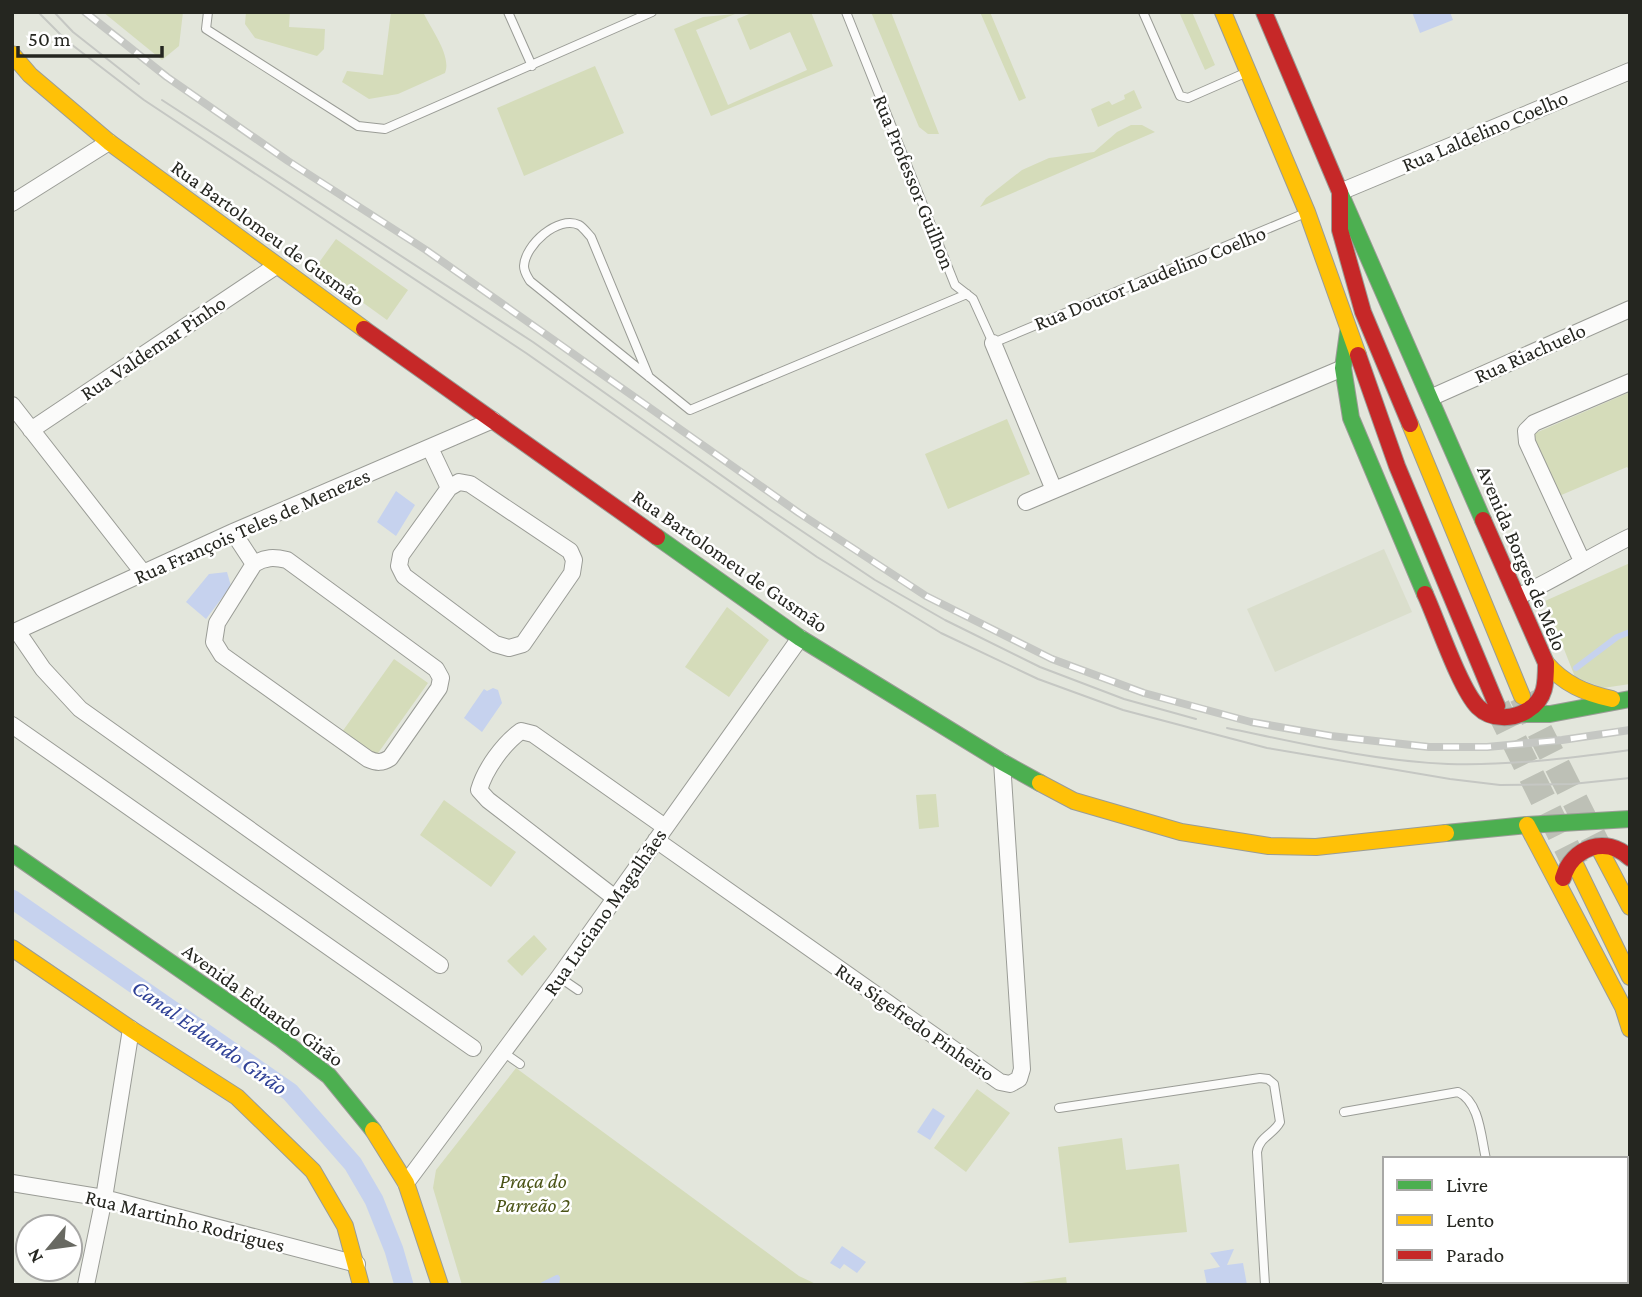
<svg xmlns="http://www.w3.org/2000/svg" width="1642" height="1297" viewBox="0 0 1642 1297" font-family="'Crimson Pro',serif">
<style>
.built{fill:#dadecc}
.green{fill:#d5dcba}
.water{fill:#c6d2ee}
.lines{fill:none;stroke-linecap:round;stroke-linejoin:round}
.stream{stroke:#c6d2ee;stroke-width:6}
.canal{stroke:#c6d2ee;stroke-width:19}
.primary-tunnel{stroke:#bdc0b6;stroke-width:26;stroke-dasharray:26 13;stroke-linecap:butt}
.lane-casing{stroke:#9a9c96;stroke-width:10}
.street-casing{stroke:#9a9c96;stroke-width:18}
.fast-casing{stroke:#9a9c96;stroke-width:18}
.slow-casing{stroke:#9a9c96;stroke-width:18}
.jam-casing{stroke:#9a9c96;stroke-width:18}
.lane{stroke:#fbfbfa;stroke-width:8}
.street{stroke:#fbfbfa;stroke-width:16}
.fast{stroke:#4caf50;stroke-width:16}
.slow{stroke:#ffc107;stroke-width:16}
.jam{stroke:#c62828;stroke-width:16}
.tram{stroke:#c5c7c3;stroke-width:2}
.rail-casing{stroke:#c5c7c3;stroke-width:8}
.rail{stroke:#fff;stroke-width:5;stroke-dasharray:16;stroke-linecap:butt}
.labels{text-anchor:middle;stroke-width:5;stroke-linejoin:round;paint-order:stroke}
.street-label{font-size:21px;fill:#252620;stroke:#fff}
.park-label{font-size:21px;font-style:italic;fill:#4b5417;stroke:#fff}
.water-label{font-size:23px;font-style:italic;fill:#304297;stroke:#fff}
</style>
<rect width="100%" height="100%" fill="#e3e6dc"/>
<!-- built -->
<path class="built" d="M1384 549 1412 612 1275 672 1247 609Z"/>
<!-- green -->
<path class="green" d="M103 12H183L179 46 162 60Z
M246 12H290L289 27 325 29 324 49 317 56 255 38 245 24Z
M391 12H423C431 29 452 56 445 73L398 94 369 99 342 82 347 71 383 75Z
M754 12H811L833 66 711 116 674 29 703 17 735 14 696 30 728 105 807 70 790 32 750 50 737 19Z
M871 12H891L939 134H928L919 127Z
M980 12H990L1026 98 1019 101Z
M1179 12H1192L1215 65 1205 70Z
M595 66 624 133 524 176 497 108Z
M1134 90 1142 108 1098 127 1091 109 1109 101 1112 105 1125 99 1124 95Z
M1131 125H1142L1155 132 980 207 986 198 1022 170 1049 158 1094 152 1117 132Z
M336 239 408 290 387 320 315 268Z
M1630 392V471L1627 467 1559 496 1531 435Z
M1007 419 1030 474 948 509 925 454Z
M1630 563V684L1603 688 1575 677 1545 601Z
M727 607 769 640 729 697 685 667Z
M394 659 428 683 376 756 342 732Z
M936 794 939 827 919 829 916 795Z
M444 800 516 852 491 887 420 835Z
M534 935 547 949 522 976 507 961Z
M516 1068 799 1276 818 1285H462L433 1188 436 1170Z
M977 1089 1010 1113 966 1172 934 1148Z
M1122 1138 1126 1170 1179 1164 1187 1232 1069 1243 1058 1147Z
M1066 1277 1067 1285H1006Z"/>
<!-- water -->
<path class="water" d="M1412 12H1450L1453 20 1420 33Z
M396 491 415 505 396 536 377 522Z
M227 572 231 586 206 619 186 602 209 574Z
M493 688 498 690 502 703 482 732 464 718 484 689 487 691Z
M933 1108 945 1116 930 1140 917 1132Z
M842 1246 866 1262 857 1273 844 1264 840 1269 830 1263Z
M1234 1249 1227 1265 1243 1263 1247 1285H1207L1204 1270 1220 1267 1210 1253Z"/>
<g class="lines">
<!-- stream -->
<path class="stream" d="M1576 668 1617 637 1630 632
M543 1285 557 1278 556 1285"/>
<!-- canal -->
<path class="canal" d="M12 899 290 1092 353 1164 374 1200 394 1250 404 1285"/>
<!-- primary-tunnel -->
<path class="primary-tunnel" d="M1522 696 1600 850
M1497 706 1576 866"/>
<defs>
<path id="lane" d="M208 12 206 29 358 126 385 129 652 12
M508 12 532 66
M846 12 955 285 973 299 993 343 1303 214
M1143 12 1180 96 1188 98 1245 73
M649 377 591 237C588 234 583 227 579 225 558 215 525 245 524 266 524 272 527 276 530 281L690 410 967 294
M559 977 578 990
M503 1052 520 1064
M1059 1108 1260 1078 1268 1079 1274 1084 1280 1122C1274 1134 1259 1137 1257 1152L1265 1285
M1344 1112 1458 1092C1480 1102 1481 1138 1486 1159
M1500 1281V1285"/>
<path id="street" d="M1340 192 1630 71
M12 203 109 142
M993 343 1054 490
M1430 398 1630 309
M12 405 144 574
M31 430 276 266
M430 448 449 488
M459 482 470 484 570 551 574 560 572 573 523 644 509 648 495 644 404 576 399 566 401 555 449 488Z
M1026 502 1343 368
M233 532 254 564 217 623 214 642 222 655 368 759C377 763 382 763 390 758L439 688 441 678 436 669 287 560C274 557 265 557 254 564
M1582 561 1527 442 1526 431 1534 423 1630 382
M1517 597C1556 579 1591 556 1630 537
M17 631 43 669 80 709 440 965
M12 633 233 532 493 420
M12 725 473 1048
M656 840 1000 1082 1010 1084 1019 1079 1022 1069 1002 762
M615 898 488 800 479 790C485 769 503 744 521 731L533 734 665 827
M12 1183 104 1198 357 1264
M406 1183 559 977 800 638
M86 1285 104 1198 131 1029"/>
<path id="fast" d="M1341 195 1483 520
M1348 332 1343 368 1351 418 1425 594
M657 537 800 638 1002 762 1040 783
M1524 714H1550L1630 699
M1446 833 1527 825 1630 819
M12 853 281 1039 329 1076 373 1130"/>
<path id="slow" d="M1223 12 1307 212 1358 355
M12 54 30 75 109 142 364 329
M1410 424 1522 696
M1546 663C1564 684 1585 693 1612 699
M1040 783 1074 801 1181 832 1269 846 1316 847 1446 833
M1527 825 1623 1007 1630 1029
M1600 850 1630 907
M1576 866 1630 977
M12 948 131 1029 237 1097 313 1171 345 1226 361 1285
M373 1130 406 1183 440 1285"/>
<path id="jam" d="M1264 12 1340 192V230L1363 312 1410 424
M364 329 657 537
M1358 355 1397 466 1497 706
M1425 594C1437 620 1460 689 1478 707 1491 720 1513 720 1528 710 1546 699 1546 683 1546 663L1483 520
M1563 878C1572 847 1606 835 1630 858
M1626 1189 1630 1168
M1626 1280 1630 1270
M1610 1285 1611 1281"/>
</defs>
<!-- lane casing -->
<use href="#lane" class="lane-casing"/>
<!-- street casing -->
<use href="#street" class="street-casing"/>
<!-- fast casing -->
<use href="#fast" class="fast-casing"/>
<!-- slow casing -->
<use href="#slow" class="slow-casing"/>
<!-- jam casing -->
<use href="#jam" class="jam-casing"/>
<!-- lane -->
<use href="#lane" class="lane"/>
<!-- street -->
<use href="#street" class="street"/>
<!-- fast -->
<use href="#fast" class="fast"/>
<!-- slow -->
<use href="#slow" class="slow"/>
<!-- jam -->
<use href="#jam" class="jam"/>
<!-- tram -->
<path class="tram" d="M38 12 67 41 144 100 526 353 817 557 941 633 1038 679 1123 710 1267 748 1450 779 1500 785 1572 784 1630 778
M54 12 73 32 139 84
M162 100 533 342 769 509 875 580 945 620 1040 667 1124 699 1196 719
M1227 728C1299 743 1374 761 1448 764 1509 766 1570 758 1630 750"/>
<defs>
<path id="rail" d="M85 12 167 77 288 161 426 250 799 513 926 596 1052 659 1144 693 1251 722 1331 736 1429 747H1487L1562 740 1630 730"/>
</defs>
<!-- rail casing -->
<use href="#rail" class="rail-casing"/>
<!-- rail -->
<use href="#rail" class="rail"/>
</g>
<g class="labels">
<!-- street labels -->
<g class="street-label">
<text transform="translate(1485 131) rotate(-23)" y="7">Rua Laldelino Coelho</text>
<text transform="translate(914 182) rotate(68)" y="7">Rua Professor Guilhon</text>
<text transform="translate(268 233) rotate(36)" y="7">Rua Bartolomeu de Gusmão</text>
<text transform="translate(1150 278) rotate(-22)" y="7">Rua Doutor Laudelino Coelho</text>
<text transform="translate(153 348) rotate(-34)" y="7">Rua Valdemar Pinho</text>
<text transform="translate(1530 353) rotate(-24)" y="7">Rua Riachuelo</text>
<text transform="translate(252 526) rotate(-24)" y="7">Rua François Teles de Menezes</text>
<text transform="translate(1522 558) rotate(67)" y="7">Avenida Borges de Melo</text>
<text transform="translate(730 561) rotate(35)" y="7">Rua Bartolomeu de Gusmão</text>
<text transform="translate(605 912) rotate(-55)" y="7">Rua Luciano Magalhães</text>
<text transform="translate(263 1005) rotate(36)" y="7">Avenida Eduardo Girão</text>
<text transform="translate(915 1022) rotate(35)" y="7">Rua Sigefredo Pinheiro</text>
<text transform="translate(185 1221) rotate(14)" y="7">Rua Martinho Rodrigues</text>
</g>
<!-- park labels -->
<g class="park-label">
<text x="533" y="1188">Praça do<tspan x="533" dy="24">Parreão 2</tspan></text>
</g>
<!-- water labels -->
<g class="water-label">
<text transform="translate(210 1037) rotate(35)" y="8">Canal Eduardo Girão</text>
</g>
</g>
<!-- border -->
<rect width="1642" height="1297" fill="none" stroke="#252620" stroke-width="28"/>
<!-- legend -->
<rect x="1383" y="1157" width="245" height="126" fill="#ffffff" stroke="#a8a8a6" stroke-width="2"/>
<rect x="1397" y="1180" width="35" height="10" fill="#4caf50" stroke="#a8a8a6" stroke-width="2"/>
<text x="1446" y="1192" font-size="21" fill="#252620">Livre</text>
<rect x="1397" y="1215" width="35" height="10" fill="#ffc107" stroke="#a8a8a6" stroke-width="2"/>
<text x="1446" y="1227" font-size="21" fill="#252620">Lento</text>
<rect x="1397" y="1250" width="35" height="10" fill="#c62828" stroke="#a8a8a6" stroke-width="2"/>
<text x="1446" y="1262" font-size="21" fill="#252620">Parado</text>
<!-- north arrow -->
<g transform="translate(49 1248) rotate(241)"><circle r="33" fill="#ffffff" stroke="#a8a8a6" stroke-width="2"/>
<path d="M0-5L12 26L0 18L-12 26Z" fill="#686962"/>
<text y="-10" font-size="19" font-weight="bold" text-anchor="middle" fill="#252620">N</text>
</g>
<!-- scale -->
<path d="M18 46v10h144v-10" fill="none" stroke="#252620" stroke-width="3.5"/>
<text x="28" y="46" font-size="21" fill="#252620" stroke="#ffffff" stroke-width="5" paint-order="stroke">50 m</text>
</svg>
